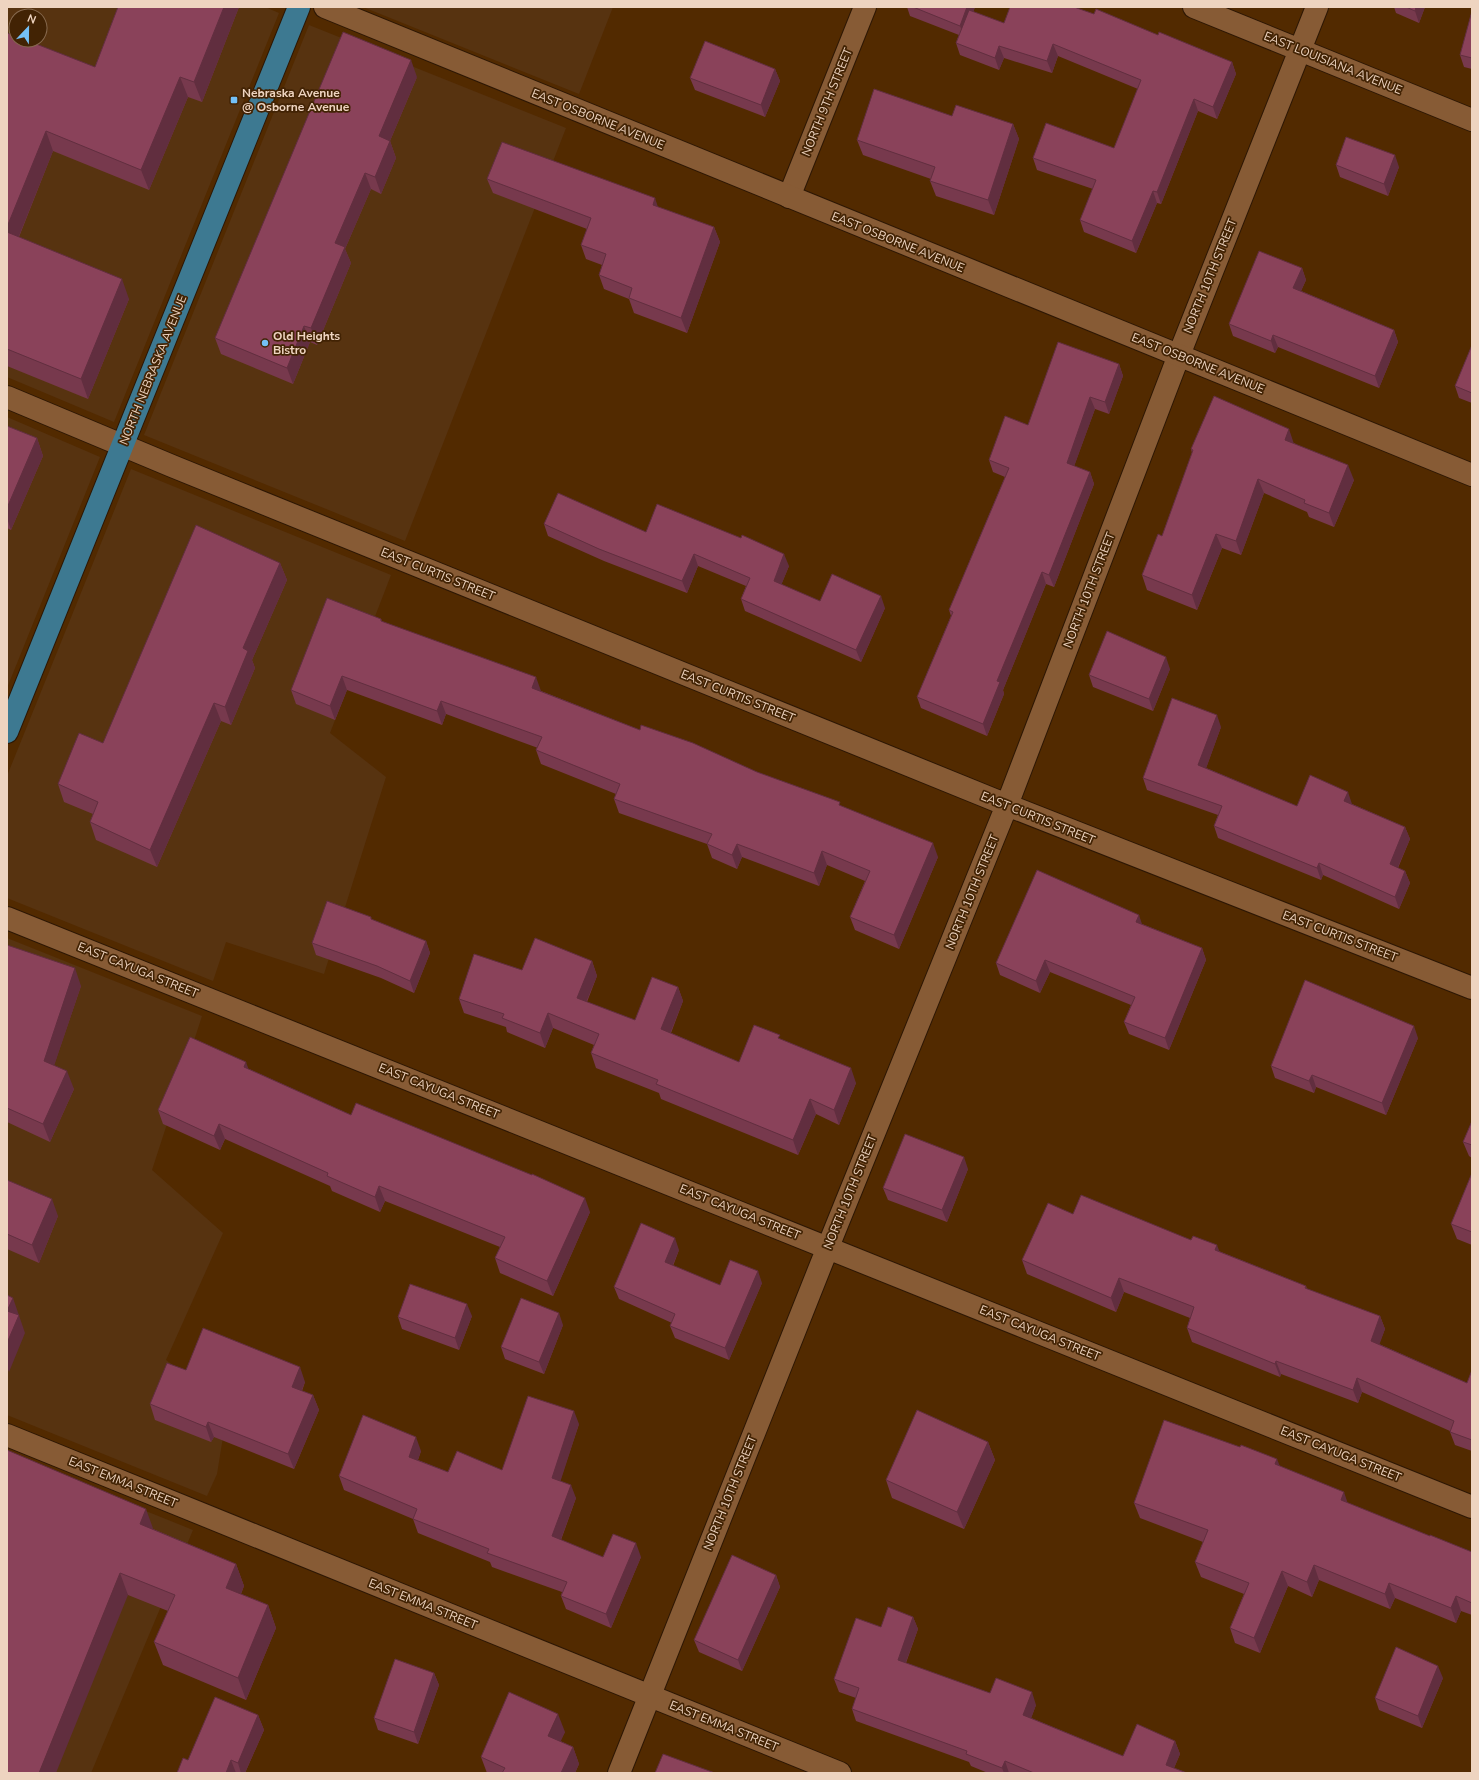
<svg xmlns="http://www.w3.org/2000/svg" width="1479" height="1780" viewBox="0 0 1479 1780" font-family="'Nunito Sans',sans-serif">
<style>
.built{fill:#573310;fill-rule:evenodd}
.lines{fill:none;stroke-linecap:round;stroke-linejoin:round}
.minor-casing{stroke:#2d1704;stroke-width:24}
.tertiary-casing{stroke:#2d1704;stroke-width:24}
.primary-casing{stroke:#2d1704;stroke-width:24}
.minor{stroke:#875b35;stroke-width:22}
.tertiary{stroke:#875b35;stroke-width:22}
.primary{stroke:#3d7991;stroke-width:22}
.wall{fill:#77394d}
.shaded-wall{fill:#612e3f}
.building{fill:#8a425a;stroke:#612e3f}
.poi-dot{fill:#74c0f6;stroke:#422304;stroke-width:1.5}
.labels{text-anchor:middle;stroke-width:3.5;stroke-linejoin:round;paint-order:stroke}
.street-label{font-size:12px;fill:#eed4c0;stroke:#422304}
.poi-label{font-size:12px;font-weight:bold;fill:#eed4c0;stroke:#422304;text-anchor:start}
</style>
<rect width="100%" height="100%" fill="#522a00"/>
<!-- built -->
<path class="built" d="M7 7H265L279 13 114 422 7 377ZM16 16H40V40H16Z
M363 7H613L579 94Z
M309 25 566 128 405 541 144 435Z
M7 417 100 457 7 688Z
M131 469 391 575 330 733 386 777 324 974 226 942 213 981 7 898V776Z
M7 938 202 1016 152 1170 223 1233 166 1360 228 1406 217 1474 207 1496 7 1415Z
M7 1455 193 1530 91 1773H7Z"/>
<g class="lines">
<defs>
<path id="minor" d="M1194 7 1472 120
M789 197 865 7
M7 397 172 466 1007 805 1472 988
M7 918 1472 1507
M7 1435 840 1773
M619 1773 828 1247 1007 805 1179 355 1317 7"/>
<path id="tertiary" d="M325 7 1472 475"/>
<path id="primary" d="M7 732 299 7"/>
</defs>
<!-- minor casing -->
<use href="#minor" class="minor-casing"/>
<!-- tertiary casing -->
<use href="#tertiary" class="tertiary-casing"/>
<!-- primary casing -->
<use href="#primary" class="primary-casing"/>
<!-- minor -->
<use href="#minor" class="minor"/>
<!-- tertiary -->
<use href="#tertiary" class="tertiary"/>
<!-- primary -->
<use href="#primary" class="primary"/>
</g>
<!-- wall -->
<path class="wall" d="M118 7H239L202 102 188 97 149 190 53 151 19 237 129 299 88 399 7 366V33L95 67Z
M907 7H975L973 12 1004 23 1158 35 1232 62 1236 74 1217 119 1198 111 1161 204 1157 203 1136 253 1084 232 1080 220 1093 189 1037 170 1033 158 1114 148 1138 89 1058 56 1052 73 1004 58 999 70 960 55 956 43 959 35 910 16Z
M1394 7H1425L1419 23 1396 13Z
M1472 11V69L1464 67 1460 55Z
M775 69 780 81 765 117 695 90 690 78Z
M417 77 390 141 396 158 381 194 371 189 345 249 351 263 317 345 310 342 293 384 221 354 215 338Z
M952 116 1013 124 1019 139 994 215 936 196 930 181 931 179 863 155 857 140Z
M1336 165 1399 167 1388 196 1340 177Z
M487 179 658 207 714 227 720 242 687 333 634 313 629 299 604 289 599 275 602 265 586 259 581 245 587 229 493 193Z
M1302 268 1306 280 1301 291 1394 330 1398 342 1379 388 1278 347 1275 353 1233 336 1229 324Z
M1472 345V403L1459 398 1455 386Z
M1119 364 1123 376 1109 414 1095 409 1074 466 1090 472 1094 484 1054 587 1046 584 1003 690 1004 694 987 736 921 708 917 697 951 616 949 610 1005 477 993 472 989 460 1028 425Z
M7 426 37 438 43 456 11 530 7 528Z
M1294 443 1354 480 1334 527 1309 517 1307 512 1264 493 1241 555 1222 548 1197 610 1147 590 1142 575 1162 536 1192 453 1191 449Z
M544 524 646 532 789 566 781 585 820 601 885 608 861 662 745 611 741 599 746 586 698 566 687 593 604 561 548 536Z
M280 563 287 580 252 660 255 668 231 725 221 721 157 867 96 840 90 822 93 814 64 802 58 784 103 743Z
M381 619 382 622 541 691 640 730 757 772 841 806 938 857 899 949 855 930 850 917 865 881 827 865 819 886 742 857 737 869 712 858 707 844 619 813 614 799 616 794 541 764 536 750 538 748 446 714 442 725 347 690 335 720 296 704 291 690Z
M1170 669 1153 711 1093 687 1089 675Z
M1221 727 1206 768 1297 806 1352 804 1405 827 1410 839 1398 868 1405 871 1410 883 1399 909 1323 875 1321 880 1218 838 1214 826 1218 815 1147 790 1143 778Z
M1142 924 1202 948 1206 960 1169 1050 1129 1034 1124 1022 1131 1005 1050 972 1040 993 1000 975 996 963Z
M426 941 430 953 414 993 381 978 316 955 312 943Z
M7 945 81 986 54 1065 74 1089 50 1142 7 1122Z
M592 961 597 976 587 1002 635 1020 678 987 683 1001 671 1033 739 1062 781 1040 856 1083 839 1125 816 1114 798 1155 661 1099 659 1093 596 1068 591 1053 594 1045 553 1028 545 1048 507 1032 506 1027 464 1013 459 999 522 970Z
M1418 1038 1386 1115 1316 1087 1314 1093 1275 1078 1271 1066Z
M249 1069 351 1115 590 1212 553 1296 500 1273 495 1258 500 1247 385 1201 380 1212 332 1191 330 1186 225 1139 220 1150 163 1124 158 1110Z
M1472 1121V1158L1469 1156 1463 1142Z
M968 1169 947 1222 888 1200 883 1188Z
M1472 1173V1245L1457 1239 1451 1224Z
M7 1180 58 1216 39 1263 7 1249Z
M1073 1214 1191 1240 1306 1286 1307 1289 1380 1316 1385 1329 1379 1344 1467 1383 1472 1370V1451L1455 1445 1450 1432V1431L1362 1392 1358 1403 1281 1374 1280 1377 1192 1342 1187 1328 1190 1318 1124 1292 1116 1312 1027 1274 1022 1260Z
M679 1250 673 1266 720 1285 762 1283 729 1360 675 1338 670 1326 672 1323 619 1299 614 1287Z
M472 1316 459 1350 402 1329 398 1317Z
M563 1325 544 1374 505 1359 501 1347Z
M186 1370 305 1382 302 1391 313 1395 319 1410 294 1469 214 1437 211 1442 155 1420 150 1404Z
M579 1424 560 1481 576 1498 561 1540 603 1557H641L611 1628 566 1609 561 1596 562 1592 492 1567 490 1562 418 1533 413 1519 344 1490 339 1476 421 1451 418 1460 448 1472 502 1470Z
M988 1442 995 1460 964 1529 892 1498 886 1480Z
M7 1450 153 1529 236 1564 244 1586 241 1594 268 1605 276 1628 246 1700 163 1665 154 1642 168 1611 128 1595Z
M1280 1466 1348 1503 1430 1536 1472 1552V1615L1461 1611 1456 1623 1395 1598 1390 1609 1319 1580 1312 1597 1288 1586 1260 1653 1235 1643 1230 1628 1244 1594 1201 1577 1195 1562 1203 1542 1140 1518 1134 1503Z
M776 1575 780 1587 742 1671 699 1652 694 1640Z
M913 1617 918 1629 906 1663 990 1693 1036 1705 1031 1718 1123 1756 1175 1741 1180 1754 1174 1768 1187 1773H988L971 1766 969 1762 856 1721 852 1709 856 1698 839 1692 834 1679 881 1627Z
M434 1673 439 1685 418 1744 378 1730 374 1718Z
M1443 1678 1422 1728 1379 1710 1375 1698Z
M258 1715 264 1730 245 1773H177L188 1760Z
M565 1732 560 1741 573 1747 579 1764 575 1773H487L481 1757Z"/>
<!-- shaded-wall -->
<path class="shaded-wall" d="M224 7H239L202 102 194 82Z
M967 7H975L965 38 960 26Z
M1416 7H1425L1419 23 1415 11Z
M1053 44 1058 56 1052 73 1047 61Z
M999 46 1004 58 999 70 995 58Z
M411 60 417 77 390 141 396 158 381 194 375 177 379 136Z
M1232 62 1236 74 1217 119 1213 107Z
M775 69 780 81 765 117 761 105Z
M180 77 188 97 149 190 141 170Z
M1194 99 1198 111 1161 204 1157 192Z
M1013 124 1019 139 994 215 988 200Z
M46 131 53 151 13 251 7 236V227Z
M1395 155 1399 167 1388 196 1384 184Z
M365 173 371 189 345 249 351 263 317 345 311 328 335 243Z
M1153 191 1157 203 1136 253 1132 241Z
M655 198 660 213 653 205Z
M714 227 720 242 687 333 681 318Z
M1302 268 1306 280 1297 300 1293 288Z
M122 279 129 299 88 399 81 379Z
M304 326 310 342 293 384 287 368Z
M1394 330 1398 342 1379 388 1375 376Z
M1273 335 1278 347 1275 353 1271 341Z
M1119 364 1123 376 1109 414 1105 402Z
M1090 397 1095 409 1071 475 1067 463Z
M1289 429 1294 444 1285 440Z
M37 438 43 456 11 530 7 518V508Z
M1348 465 1354 480 1334 527 1329 513Z
M1090 472 1094 484 1054 587 1049 575Z
M1258 479 1264 493 1241 555 1236 541Z
M1216 534 1222 548 1197 610 1192 595Z
M694 554 698 566 687 593 682 581Z
M784 554 789 566 778 593 774 581Z
M280 563 287 580 252 660 255 668 231 725 225 707 243 648Z
M1042 572 1046 584 1003 690 1004 694 987 736 983 724 997 681Z
M881 596 885 608 861 662 856 650Z
M1166 657 1170 669 1153 711 1149 699Z
M342 676 347 690 335 720 330 706Z
M536 677 541 691 537 701 532 688Z
M441 701 446 714 442 725 437 711Z
M214 703 221 721 157 867 150 850Z
M1217 715 1221 727 1203 777 1198 765Z
M1348 792 1352 804 1348 813 1344 801Z
M1405 827 1410 839 1394 876 1390 864Z
M933 843 938 857 899 949 894 935Z
M737 844 742 857 737 869 732 855Z
M822 851 827 865 819 886 814 873Z
M1319 863 1323 875 1321 880 1317 868Z
M1405 871 1410 883 1399 909 1395 897Z
M1139 915 1143 927 1136 922Z
M426 941 430 953 414 993 410 981Z
M1202 948 1206 960 1169 1050 1165 1038Z
M1045 960 1050 972 1040 993 1036 981Z
M592 961 597 976 582 1012 577 998Z
M75 968 81 986 50 1078 44 1061Z
M678 987 683 1001 666 1044 661 1029Z
M548 1013 553 1028 545 1048 540 1033Z
M1414 1026 1418 1038 1386 1115 1382 1103Z
M246 1062 251 1076 244 1067Z
M851 1068 856 1083 839 1125 834 1110Z
M67 1071 74 1089 50 1142 43 1124Z
M1312 1075 1316 1087 1314 1093 1309 1081Z
M810 1099 816 1114 798 1155 793 1140Z
M219 1124 225 1139 220 1150 214 1136Z
M964 1157 968 1169 947 1222 942 1210Z
M379 1186 385 1201 380 1212 375 1197Z
M585 1198 590 1212 553 1296 547 1281Z
M52 1199 58 1216 39 1263 32 1245Z
M675 1238 679 1250 669 1274 665 1262Z
M1217 1245 1222 1258 1215 1250Z
M758 1271 762 1283 729 1360 725 1348Z
M1119 1278 1124 1292 1116 1312 1111 1298Z
M13 1298 25 1333 9 1372 7 1367V1311Z
M467 1304 472 1316 459 1350 455 1338Z
M559 1313 563 1325 544 1374 539 1362Z
M1380 1316 1385 1329 1376 1354 1371 1341Z
M1276 1361 1281 1374 1280 1377 1275 1364Z
M300 1367 305 1382 297 1402 292 1387Z
M1357 1378 1362 1392 1358 1403 1353 1390Z
M313 1395 319 1410 294 1469 288 1454Z
M574 1411 579 1424 557 1492 552 1478Z
M208 1422 214 1437 211 1442 206 1427Z
M416 1437 421 1451 414 1471 409 1457Z
M988 1442 995 1460 964 1529 957 1512Z
M1277 1459 1283 1474 1275 1464Z
M571 1485 576 1498 557 1550 552 1536Z
M1344 1492 1349 1507 1341 1500Z
M146 1509 154 1531 140 1524Z
M636 1543 641 1557 611 1628 606 1614Z
M236 1564 244 1586 234 1611 226 1588Z
M1314 1565 1319 1580 1312 1597 1307 1582Z
M1282 1571 1288 1586 1260 1653 1254 1638Z
M120 1573 128 1595 56 1773H39Z
M776 1575 780 1587 742 1671 738 1660Z
M1389 1583 1395 1598 1390 1609 1385 1594Z
M1456 1596 1461 1611 1456 1623 1451 1608Z
M268 1605 276 1628 246 1700 238 1678Z
M913 1617 918 1629 902 1673 898 1660Z
M1438 1666 1443 1678 1422 1728 1418 1716Z
M434 1673 439 1685 418 1744 414 1732Z
M1032 1692 1036 1705 1028 1727 1023 1715Z
M558 1714 565 1732 555 1754 548 1736Z
M258 1715 264 1730 245 1773H241L238 1763Z
M1175 1741 1180 1754 1172 1773 1166 1765Z
M573 1747 579 1764 575 1773H561Z
M231 1760 236 1773H226Z
M1005 1761 1009 1773H1004L1002 1768Z"/>
<!-- building -->
<path class="building" d="M118 7H224L194 82 180 77 141 170 46 131 7 227V33L16 36V40H26L95 67Z
M913 7H967L960 26Z
M1010 7H1074L1094 14 1096 9 1158 35 1159 32 1232 62 1213 107 1194 99 1157 192 1153 191 1132 241 1080 220 1096 180 1033 158 1046 123 1114 148 1141 80 1053 44 1047 61 999 46 995 58 956 43 969 10 1004 23Z
M1406 7H1416L1415 11Z
M1472 11V58L1460 55Z
M343 32 411 60 379 136 390 141 375 177 365 173 335 243 345 247 311 328 304 326 287 368 215 338Z
M705 41 775 69 761 105 690 78Z
M874 89 952 116 956 105 1013 124 988 200 930 181 935 167 857 140Z
M1346 137 1395 155 1384 184 1336 165Z
M502 142 655 198 653 205 714 227 681 318 629 298 632 288 599 275 606 254 581 245 591 218 487 179Z
M7 232 122 279 81 379 7 349Z
M1259 251 1302 268 1293 288 1394 330 1375 376 1273 335 1271 341 1229 324Z
M1058 342 1119 364 1105 402 1090 397 1067 463 1090 472 1049 575 1042 572 997 681 1000 682 983 724 917 697 953 612 949 610 1009 468 989 460 1005 416 1028 425Z
M1472 345V393L1455 386Z
M1214 396 1289 429 1285 440 1348 465 1329 513 1304 503 1305 500 1258 479 1236 541 1216 534 1192 595 1142 575 1158 534 1162 536 1193 450 1191 449Z
M7 426 37 438 7 508Z
M558 493 646 532 657 504 741 538 742 535 784 554 774 581 820 601 832 574 881 596 856 650 741 599 750 578 694 554 682 581 599 549 544 524Z
M196 525 280 563 243 648 248 651 225 707 214 703 150 850 90 822 98 802 58 784 79 733 103 743Z
M327 598 381 619V621L536 677 532 688 640 730 641 725 693 743 757 772 840 802 839 805 933 843 894 935 850 917 870 871 822 851 814 873 737 844 732 855 707 844 712 834 614 799 620 784 536 750 542 737 441 701 437 711 342 676 330 706 291 690Z
M1107 631 1166 657 1149 699 1089 675Z
M1172 698 1217 715 1198 765 1297 806 1310 775 1348 792 1344 801 1405 827 1390 864 1405 871 1395 897 1319 863 1317 868 1214 826 1222 806 1143 778Z
M1037 870 1139 915 1136 922 1202 948 1165 1038 1124 1022 1135 997 1045 960 1036 981 996 963Z
M327 901 371 917V919L426 941 410 981 377 966 312 943Z
M535 938 592 961 577 998 635 1020 652 977 678 987 661 1029 739 1062 754 1025 780 1035 778 1038 851 1068 834 1110 810 1099 793 1140 656 1084 658 1080 591 1053 599 1034 548 1013 540 1033 502 1018 504 1014 459 999 474 954 522 970Z
M7 945 75 968 44 1061 67 1071 43 1124 7 1108Z
M1305 980 1414 1026 1382 1103 1312 1075 1309 1081 1271 1066Z
M190 1037 246 1062 244 1067 351 1115 356 1103 532 1175V1174L585 1198 547 1281 495 1258 505 1237 379 1186 375 1197 327 1176 328 1173 219 1124 214 1136 158 1110Z
M1472 1121V1145L1463 1142Z
M905 1134 964 1157 942 1210 883 1188Z
M1472 1173V1232L1451 1224Z
M7 1180 52 1199 32 1245 7 1234Z
M1081 1195 1191 1240 1193 1236 1217 1245 1215 1250 1306 1286 1305 1288 1380 1316 1371 1341 1467 1383 1472 1370V1440L1450 1432 1454 1421 1357 1378 1353 1390 1276 1361 1275 1364 1187 1328 1194 1307 1119 1278 1111 1298 1022 1260 1048 1203 1073 1214Z
M641 1223 675 1238 665 1262 720 1285 730 1260 758 1271 725 1348 670 1326 675 1314 614 1287Z
M410 1284 467 1304 455 1338 398 1317Z
M7 1295 13 1298 7 1311 19 1315 7 1343Z
M521 1298 559 1313 539 1362 501 1347Z
M203 1328 300 1367 292 1387 313 1395 288 1454 208 1422 206 1427 150 1404 167 1363 186 1370Z
M528 1396 574 1411 552 1478 571 1485 552 1536 603 1557 613 1534 636 1543 606 1614 561 1596 567 1582 487 1553 489 1549 413 1519 417 1509 339 1476 363 1415 416 1437 409 1457 448 1472 457 1451 502 1470Z
M917 1410 988 1442 957 1512 886 1480Z
M1164 1420 1240 1447 1241 1445 1277 1459 1275 1464 1344 1492 1341 1500 1430 1536V1535L1472 1552V1603L1456 1596 1451 1608 1389 1583 1385 1594 1314 1565 1307 1582 1282 1571 1254 1638 1230 1628 1249 1583 1195 1562 1208 1530 1134 1503Z
M7 1450 146 1509 140 1524 236 1564 226 1588 268 1605 238 1678 154 1642 175 1595 120 1573 39 1773H7Z
M732 1555 776 1575 738 1660 694 1640Z
M888 1607 913 1617 898 1660 990 1693 996 1678 1032 1692 1023 1715 1123 1756 1137 1724 1175 1741 1166 1765 1187 1773H1034L1005 1761 1002 1768 966 1754 967 1751 852 1709 859 1688 834 1679 856 1618 881 1627Z
M1396 1647 1438 1666 1418 1716 1375 1698Z
M395 1659 434 1673 414 1732 374 1718Z
M509 1692 558 1714 548 1736 573 1747 561 1773H502L505 1768 481 1757Z
M215 1697 258 1715 238 1763 231 1760 226 1773H177L183 1758 188 1760Z
M663 1754 715 1773H655Z"/>
<!-- markers -->
<g class="poi-dot">
<rect x="230" y="96" width="8" height="8" rx="2"/>
<circle cx="265" cy="343" r="4"/>
</g>
<g class="labels">
<!-- street labels -->
<g class="street-label">
<text transform="translate(1333 63) rotate(22)" y="4">EAST LOUISIANA AVENUE</text>
<text transform="translate(827 102) rotate(-68)" y="4">NORTH 9TH STREET</text>
<text transform="translate(598 119) rotate(22)" y="4">EAST OSBORNE AVENUE</text>
<text transform="translate(898 242) rotate(22)" y="4">EAST OSBORNE AVENUE</text>
<text transform="translate(1210 276) rotate(-68)" y="4">NORTH 10TH STREET</text>
<text transform="translate(1198 363) rotate(22)" y="4">EAST OSBORNE AVENUE</text>
<text transform="translate(153 370) rotate(-68)" y="4">NORTH NEBRASKA AVENUE</text>
<text transform="translate(438 574) rotate(22)" y="4">EAST CURTIS STREET</text>
<text transform="translate(1089 590) rotate(-69)" y="4">NORTH 10TH STREET</text>
<text transform="translate(738 696) rotate(22)" y="4">EAST CURTIS STREET</text>
<text transform="translate(1038 818) rotate(22)" y="4">EAST CURTIS STREET</text>
<text transform="translate(972 892) rotate(-68)" y="4">NORTH 10TH STREET</text>
<text transform="translate(1340 936) rotate(21)" y="4">EAST CURTIS STREET</text>
<text transform="translate(138 970) rotate(22)" y="4">EAST CAYUGA STREET</text>
<text transform="translate(439 1091) rotate(22)" y="4">EAST CAYUGA STREET</text>
<text transform="translate(850 1192) rotate(-68)" y="4">NORTH 10TH STREET</text>
<text transform="translate(740 1212) rotate(22)" y="4">EAST CAYUGA STREET</text>
<text transform="translate(1040 1333) rotate(22)" y="4">EAST CAYUGA STREET</text>
<text transform="translate(1341 1454) rotate(22)" y="4">EAST CAYUGA STREET</text>
<text transform="translate(123 1482) rotate(22)" y="4">EAST EMMA STREET</text>
<text transform="translate(730 1493) rotate(-68)" y="4">NORTH 10TH STREET</text>
<text transform="translate(423 1604) rotate(22)" y="4">EAST EMMA STREET</text>
<text transform="translate(724 1726) rotate(22)" y="4">EAST EMMA STREET</text>
</g>
<!-- poi labels -->
<g class="poi-label">
<text x="242" y="97">Nebraska Avenue<tspan x="242" dy="14">@ Osborne Avenue</tspan></text>
<text x="273" y="340">Old Heights<tspan x="273" dy="14">Bistro</tspan></text>
</g>
</g>
<!-- border -->
<rect width="1479" height="1780" fill="none" stroke="#eed4c0" stroke-width="16"/>
<!-- north arrow -->
<g transform="translate(28 28) rotate(22)"><circle r="19" fill="#422304" stroke="#876a4f"/>
<path d="M0-3L7 15L0 10L-7 15Z" fill="#74c0f6"/>
<text y="-6" font-size="11" font-weight="bold" text-anchor="middle" fill="#eed4c0">N</text>
</g>
</svg>
